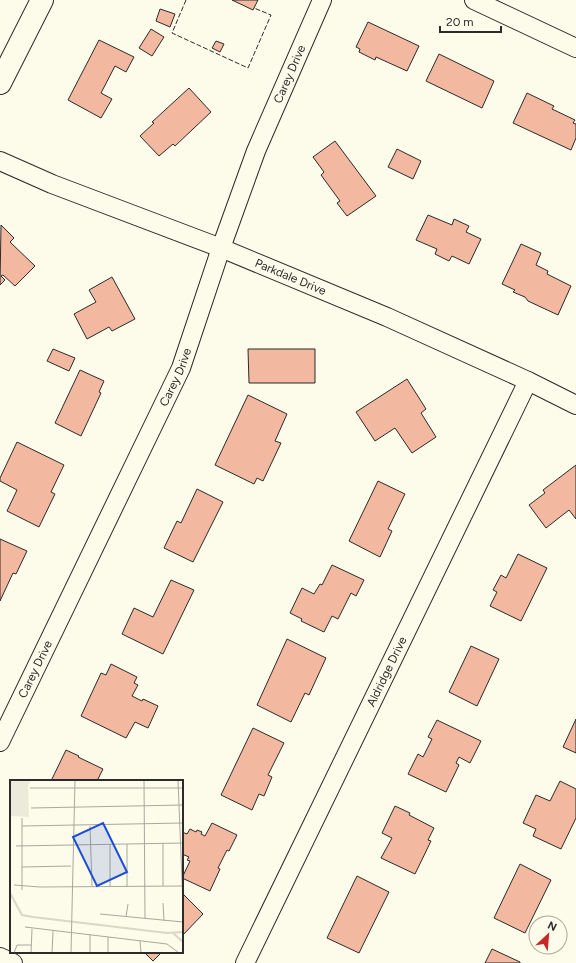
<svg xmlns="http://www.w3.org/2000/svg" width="576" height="963" viewBox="0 0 576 963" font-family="Figtree,sans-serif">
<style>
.building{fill:#f2b8a0;stroke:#2b2b2b}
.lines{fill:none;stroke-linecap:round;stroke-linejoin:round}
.minor-casing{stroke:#2b2b2b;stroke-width:20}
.tertiary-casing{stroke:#2b2b2b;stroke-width:24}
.minor{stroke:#fdfbea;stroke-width:18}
.tertiary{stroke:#fdfbea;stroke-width:22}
.fence{stroke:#2b2b2b;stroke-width:1;stroke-dasharray:5 2;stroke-linecap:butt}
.labels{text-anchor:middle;stroke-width:3;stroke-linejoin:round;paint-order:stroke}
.street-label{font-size:12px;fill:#2b2b2b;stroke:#fdfbea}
.inset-river{fill:none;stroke:#d8d7c9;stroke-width:2}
.inset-road{fill:none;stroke:#a9a89e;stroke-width:1}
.view{fill:#1d4ed8;fill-opacity:0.15;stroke:#1d4ed8;stroke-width:2}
.inset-edge{fill:none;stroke:#2b2b2b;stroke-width:2}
</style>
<rect width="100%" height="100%" fill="#fdfbea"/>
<!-- building -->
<path class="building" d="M232 0H258L253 10Z
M160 9 175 14 170 27 156 21Z
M368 22 419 46 407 71 376 57 375 60 359 52 360 49 356 47Z
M151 29 164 37 152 56 139 48Z
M99 40 134 57 126 72 115 66 101 93 112 99 101 118 68 100Z
M216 41 224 44 220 52 212 48Z
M439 54 494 81 482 108 426 81Z
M189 88 211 112 175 146 173 144 159 156 140 136 154 123 152 122Z
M527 93 554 106 552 109 575 120 573 123 576 124V138L571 150 513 123Z
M335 141 376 196 347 216 337 203 340 201 321 175 324 172 313 157Z
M397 149 421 161 413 179 388 167Z
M428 215 452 225 454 219 469 226 466 232 481 239 469 264 452 256 449 261 435 254 437 249 416 240Z
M1 225 14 238 10 242 35 266 15 286 3 275 1 276 5 280 0 285Z
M521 244 541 253 536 265 548 271 547 274 571 286 558 315 528 301 525 297 513 292 515 290 502 284Z
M112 277 135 319 112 331 109 327 87 339 74 314 96 302 89 290Z
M53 349 75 358 69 371 47 361Z
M248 349H315V383H249Z
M80 370 104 381 99 392 101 393 81 436 55 423Z
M407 379 426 409 421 413 436 437 412 453 395 428 375 441 356 412Z
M248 395 287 414 275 441 281 443 263 481 257 478 254 484 215 465Z
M17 442 64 465 51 492 55 494 39 527 7 511 17 490 0 481V478Z
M576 465V519L569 510 546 528 529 505 545 493 543 490Z
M378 481 405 494 388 529 392 531 380 557 349 541Z
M197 489 223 502 193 562 164 548 177 521 181 523Z
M0 539 27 551 16 574 13 573 0 601Z
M518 554 547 568 521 621 490 606 497 592 493 590 501 575 506 578Z
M332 565 364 580 356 596 351 593 338 619 332 616 324 632 301 621 302 619 290 613 302 588 314 594 320 584 322 585Z
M171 580 194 590 163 654 122 634 134 608 153 617Z
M287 639 326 658 309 695 305 693 291 722 257 705Z
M471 646 499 659 477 706 449 692Z
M111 664 137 677 134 683 138 685 132 696 142 701 143 699 158 706 148 728 135 722 126 738 81 716 101 673 106 675Z
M576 719V753L563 747Z
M437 720 481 741 470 763 459 757 456 763 459 765 446 792 408 774 418 754 423 757 432 739 428 737Z
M253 728 284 743 268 775 272 777 264 796 259 794 252 810 221 795Z
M66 750 79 756 78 757 103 769 97 781H51Z
M560 781 576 789V818L561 849 533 836 536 829 523 823 536 795 550 801Z
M395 806 410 813 409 815 434 828 428 840 431 841 415 874 381 858 392 838 382 833Z
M212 823 237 835 229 851 227 850 218 868 220 869 210 891 182 878 190 861 187 860 189 857 182 854V832L187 834 190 829 196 832 197 830 202 832 201 834 205 836Z
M520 864 551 880 525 933 494 918Z
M357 876 389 892 359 953 327 938Z
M182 893 203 914 182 936Z
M492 949 520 962V963H485Z
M144 952H162L153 961Z"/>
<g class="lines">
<defs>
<g id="minor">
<path d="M474 0 576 48"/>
<path id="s1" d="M0 161 52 184 221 248 387 317 528 381 576 405"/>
<path id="s2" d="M0 742 181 368 221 248 256 151 322 0"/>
<path d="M0 957 13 963"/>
<path id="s3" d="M245 963 528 381"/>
</g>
<path id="tertiary" d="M0 83 42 0"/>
</defs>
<!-- minor casing -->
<use href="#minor" class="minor-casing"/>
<!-- tertiary casing -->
<use href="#tertiary" class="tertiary-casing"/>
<!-- minor -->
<use href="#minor" class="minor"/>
<!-- tertiary -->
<use href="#tertiary" class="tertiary"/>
<!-- fence -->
<path class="fence" d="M186 0 172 33 248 68 271 15 254 8"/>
</g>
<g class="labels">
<!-- street labels -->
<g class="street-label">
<text dy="4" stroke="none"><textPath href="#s2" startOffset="729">Carey Drive</textPath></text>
<text dy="4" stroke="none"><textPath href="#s1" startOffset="313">Parkdale Drive</textPath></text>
<text dy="4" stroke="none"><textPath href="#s2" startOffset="405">Carey Drive</textPath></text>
<text dy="4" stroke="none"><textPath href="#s2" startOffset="81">Carey Drive</textPath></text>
<text dy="4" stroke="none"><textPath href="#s3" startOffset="324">Aldridge Drive</textPath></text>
</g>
</g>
<!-- overview -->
<g transform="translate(10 780)">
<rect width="173" height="173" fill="#fdfbea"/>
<path d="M0 0H21L18 6 19 37 0 36Z" fill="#ecebdb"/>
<path class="inset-river" d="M0 113 12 135 23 137 157 153 173 152M163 153 173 162"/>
<path class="inset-road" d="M134 0 135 139M168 0 173 126M20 8H173M21 28 173 25M12 46 173 43M80 46 82 106M100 64V106M117 64V106M6 66 173 63M12 87 61 86M4 105 30 107 173 106M153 106V63M12 110V38M153 123 154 141M90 134 173 142M116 137 118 124M15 147 157 164 169 173M130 161 131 173M4 173 7 165H21M21 173 22 149M42 173 43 151M61 173 65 0M80 173V154M98 173V157"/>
<path class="view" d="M93 43 117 92 87 106 63 57Z"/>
<rect width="173" height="173" class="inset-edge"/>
</g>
<!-- north arrow -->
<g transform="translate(548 935) rotate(26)"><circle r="19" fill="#fdfbea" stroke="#a9a89e"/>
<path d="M0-3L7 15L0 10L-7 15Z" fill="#c62828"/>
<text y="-6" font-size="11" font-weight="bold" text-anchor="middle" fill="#2b2b2b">N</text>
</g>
<!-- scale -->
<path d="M440 26v6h61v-6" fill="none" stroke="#2b2b2b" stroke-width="2"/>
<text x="446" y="26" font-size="12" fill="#2b2b2b" stroke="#fdfbea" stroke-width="3" paint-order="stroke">20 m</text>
</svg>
